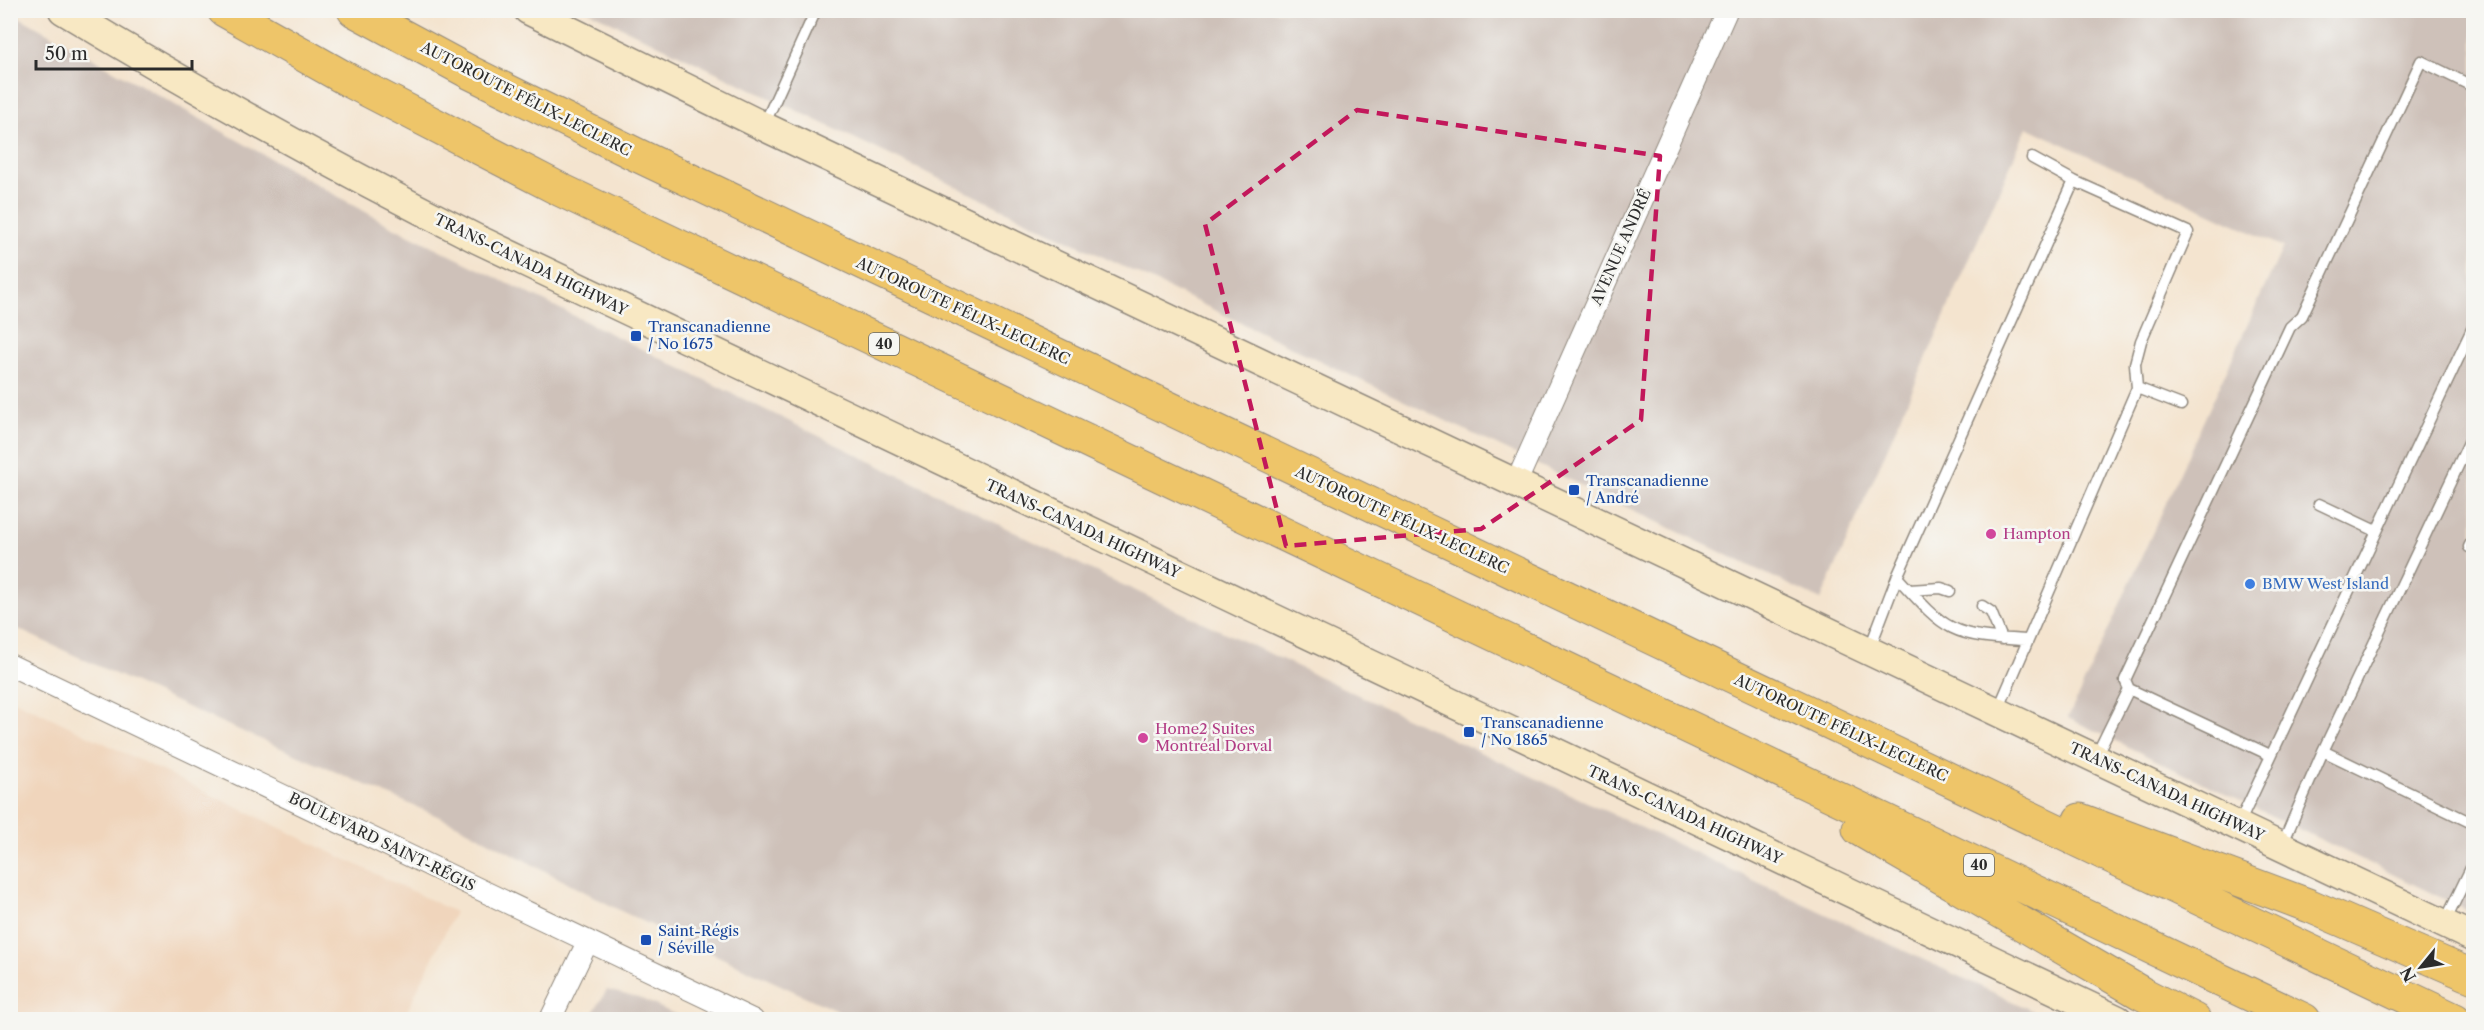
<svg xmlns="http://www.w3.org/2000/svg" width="2484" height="1030" viewBox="0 0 2484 1030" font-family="'Libre Caslon Text',serif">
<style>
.built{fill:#f0d5bc}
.industrial{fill:#cec1b9}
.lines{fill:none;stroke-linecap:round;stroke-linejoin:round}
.service-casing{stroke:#90887d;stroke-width:13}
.minor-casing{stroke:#90887d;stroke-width:23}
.secondary-casing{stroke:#90887d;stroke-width:31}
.motorway-casing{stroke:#90887d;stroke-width:35}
.service{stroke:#fff;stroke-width:10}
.minor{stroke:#fff;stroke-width:21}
.secondary{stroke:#f8e8c3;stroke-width:28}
.motorway{stroke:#eec569;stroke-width:33}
.marked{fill:none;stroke:#c2185b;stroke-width:4.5;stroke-dasharray:12 8;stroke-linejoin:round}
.transit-dot{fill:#1a4fb4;stroke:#f6f6f2;stroke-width:2}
.hotel-dot{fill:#d1479c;stroke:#f6f6f2;stroke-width:2}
.shop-dot{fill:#3f7fe0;stroke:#f6f6f2;stroke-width:2}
.labels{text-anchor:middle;stroke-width:5;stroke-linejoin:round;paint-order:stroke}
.shield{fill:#f6f6f2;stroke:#686867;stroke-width:1.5}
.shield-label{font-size:14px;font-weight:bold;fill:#2b2b2b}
.street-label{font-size:15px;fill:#2b2b2b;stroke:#f6f6f2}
.transit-label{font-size:15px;fill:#164399;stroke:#f6f6f2;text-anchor:start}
.hotel-label{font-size:15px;fill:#b23c85;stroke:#f6f6f2;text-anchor:start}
.shop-label{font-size:15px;fill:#366cbe;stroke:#f6f6f2;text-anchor:start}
</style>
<rect width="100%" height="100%" fill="#f6f6f2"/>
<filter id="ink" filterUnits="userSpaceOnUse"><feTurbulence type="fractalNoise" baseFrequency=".0167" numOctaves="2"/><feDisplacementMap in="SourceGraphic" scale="12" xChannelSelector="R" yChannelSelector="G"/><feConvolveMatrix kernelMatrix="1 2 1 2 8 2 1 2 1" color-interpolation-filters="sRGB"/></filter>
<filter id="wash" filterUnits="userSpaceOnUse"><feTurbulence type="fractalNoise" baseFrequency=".008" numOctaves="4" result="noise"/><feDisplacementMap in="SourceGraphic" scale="24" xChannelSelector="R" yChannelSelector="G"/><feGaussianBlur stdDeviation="1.35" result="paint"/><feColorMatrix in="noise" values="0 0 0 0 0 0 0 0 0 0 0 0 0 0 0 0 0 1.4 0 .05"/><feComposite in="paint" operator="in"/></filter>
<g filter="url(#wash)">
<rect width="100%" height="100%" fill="#f4e4cf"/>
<!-- built -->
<path class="built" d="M10 698 455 912 403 1019 28 1020 11 1011Z"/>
<!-- industrial -->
<path class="industrial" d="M588 11H2473V913L2068 718 2283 247 2027 127 1821 600Z
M10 12 387 224 1106 577 2050 1019H854L623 912 458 825 200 713 11 626Z
M607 990 642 999 685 1019H589Z"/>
</g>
<g filter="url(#ink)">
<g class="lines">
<defs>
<path id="service" d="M764 125 816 10
M2032 158 2074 181
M2319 504 2376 531
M2469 547 2474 537
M1897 577C1947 632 1950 636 2026 640
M1909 590 1941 588 1950 591
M1982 606 1991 612 2002 639
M1869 650 1897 577 2074 181 2188 232 2141 341 2135 364 2137 388
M2129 689 2270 755
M1998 710 2137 388 2181 405
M2323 751 2474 432
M2095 758 2129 689 2125 680 2290 327 2302 316 2421 61 2474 87
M2238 826 2474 325
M2282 845 2323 751 2474 824
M2444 924 2474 862"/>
<path id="minor" d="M1516 483 1727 10
M10 665 753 1020
M550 1020 588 941"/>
<path id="secondary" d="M63 10C198 92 336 168 477 239L2118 1020
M528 10 769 129 2474 938"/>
<path id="motorway" d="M224 10 350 81 561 190 2304 1020
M354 10 471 73 635 154 2455 1020
M2080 820 2310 906 2474 977
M1859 829 2141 993 2194 1020"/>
</defs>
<!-- service casing -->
<use href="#service" class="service-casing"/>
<!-- minor casing -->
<use href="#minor" class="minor-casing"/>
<!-- secondary casing -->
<use href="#secondary" class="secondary-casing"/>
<!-- motorway casing -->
<use href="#motorway" class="motorway-casing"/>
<!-- service -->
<use href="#service" class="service"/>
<!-- minor -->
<use href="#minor" class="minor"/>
<!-- secondary -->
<use href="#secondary" class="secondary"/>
<!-- motorway -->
<use href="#motorway" class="motorway"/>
</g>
</g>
<!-- marked area -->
<path class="marked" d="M1357 110 1660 156 1641 420 1481 529 1286 546 1205 224Z"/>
<!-- markers -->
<g class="transit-dot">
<rect x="630" y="330" width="12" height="12" rx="3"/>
<rect x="1568" y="484" width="12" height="12" rx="3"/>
<rect x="1463" y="726" width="12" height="12" rx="3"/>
<rect x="640" y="934" width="12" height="12" rx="3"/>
</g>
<g class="hotel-dot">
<circle cx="1991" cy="534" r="6"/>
<circle cx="1143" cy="738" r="6"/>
</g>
<circle class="shop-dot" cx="2250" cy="584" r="6"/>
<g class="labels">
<!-- shield labels -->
<g class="shield">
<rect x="869" y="333" width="30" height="22" rx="4.5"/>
<rect x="1964" y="854" width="30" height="22" rx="4.5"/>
</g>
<g class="shield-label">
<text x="884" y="349">40</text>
<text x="1979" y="870">40</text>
</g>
<!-- street labels -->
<g class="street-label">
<text transform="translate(526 99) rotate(27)" y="5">AUTOROUTE FÉLIX-LECLERC</text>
<text transform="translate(1621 247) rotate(-66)" y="5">AVENUE ANDRÉ</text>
<text transform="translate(531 265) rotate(26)" y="5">TRANS-CANADA HIGHWAY</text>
<text transform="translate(963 311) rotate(25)" y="5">AUTOROUTE FÉLIX-LECLERC</text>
<text transform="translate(1402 520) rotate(25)" y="5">AUTOROUTE FÉLIX-LECLERC</text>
<text transform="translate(1083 529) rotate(25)" y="5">TRANS-CANADA HIGHWAY</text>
<text transform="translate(1841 728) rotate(25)" y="5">AUTOROUTE FÉLIX-LECLERC</text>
<text transform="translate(2167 792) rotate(25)" y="5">TRANS-CANADA HIGHWAY</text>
<text transform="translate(1685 815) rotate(25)" y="5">TRANS-CANADA HIGHWAY</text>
<text transform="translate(382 842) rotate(26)" y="5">BOULEVARD SAINT-RÉGIS</text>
</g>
<!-- transit labels -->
<g class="transit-label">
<text x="648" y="332">Transcanadienne<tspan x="648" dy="17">/ No 1675</tspan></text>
<text x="1586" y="486">Transcanadienne<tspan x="1586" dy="17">/ André</tspan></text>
<text x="1481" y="728">Transcanadienne<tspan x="1481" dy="17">/ No 1865</tspan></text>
<text x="658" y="936">Saint-Régis<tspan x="658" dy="17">/ Séville</tspan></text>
</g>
<!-- hotel labels -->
<g class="hotel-label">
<text x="2003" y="539">Hampton</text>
<text x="1155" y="734">Home2 Suites<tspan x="1155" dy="17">Montréal Dorval</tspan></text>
</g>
<!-- shop labels -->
<g class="shop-label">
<text x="2262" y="589">BMW West Island</text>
</g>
</g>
<!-- margin -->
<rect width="2484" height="1030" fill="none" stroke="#f6f6f2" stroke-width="36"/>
<!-- north arrow -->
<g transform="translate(2421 967) rotate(240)" stroke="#f6f6f2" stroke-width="4.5" paint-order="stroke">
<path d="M0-4.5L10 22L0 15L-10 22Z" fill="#2b2b2b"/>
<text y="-9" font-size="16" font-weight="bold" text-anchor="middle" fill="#2b2b2b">N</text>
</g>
<!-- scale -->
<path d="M36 60v9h156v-9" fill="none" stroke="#2b2b2b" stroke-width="3"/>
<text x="45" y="60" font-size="18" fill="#2b2b2b" stroke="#f6f6f2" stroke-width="4.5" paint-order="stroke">50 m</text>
</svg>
